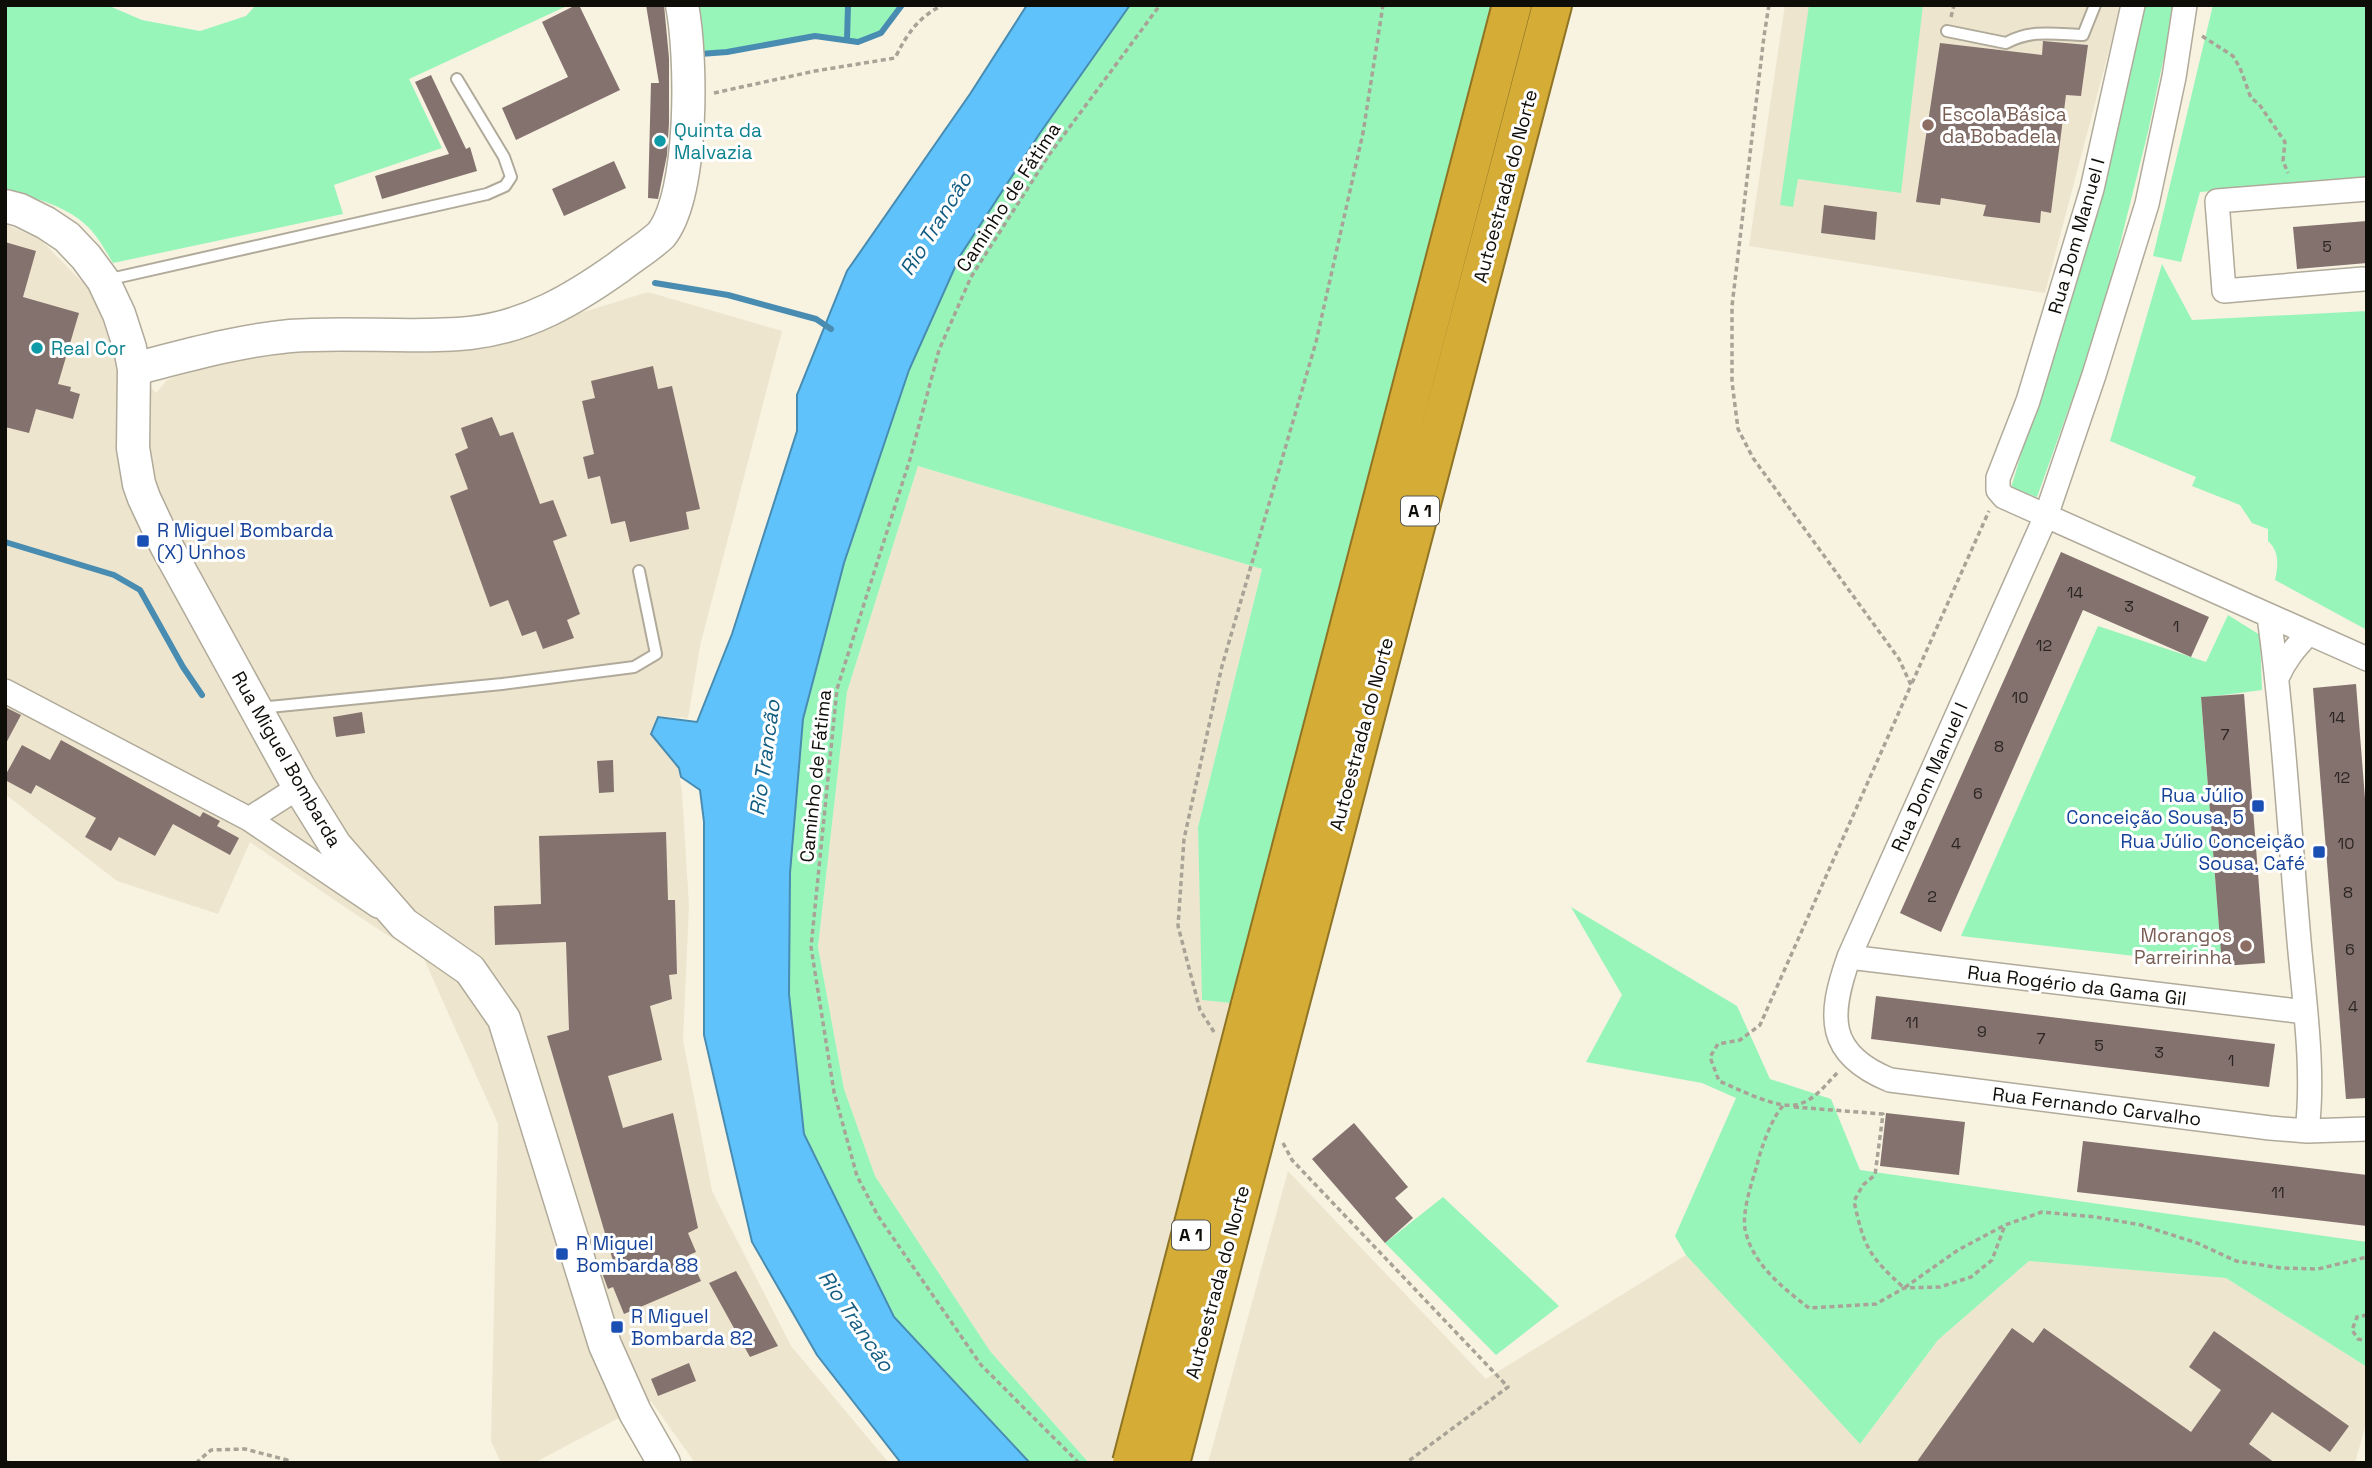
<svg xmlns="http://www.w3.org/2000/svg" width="2372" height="1468" viewBox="0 0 2372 1468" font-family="'Space Grotesk',sans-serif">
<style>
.built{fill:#eee5ce}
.green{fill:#98f5ba}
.water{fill:#60c2fa;stroke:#488cb1;stroke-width:2}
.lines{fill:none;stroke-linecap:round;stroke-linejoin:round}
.stream{stroke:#488cb1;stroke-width:6}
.building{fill:#84726f}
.lane-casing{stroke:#b0aa9a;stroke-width:14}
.street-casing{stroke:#b0aa9a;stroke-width:26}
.secondary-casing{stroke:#b0aa9a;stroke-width:35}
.highway-casing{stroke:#8f7426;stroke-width:42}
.path{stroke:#a8a396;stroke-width:3.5;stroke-dasharray:5 3.5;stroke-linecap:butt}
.lane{stroke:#fff;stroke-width:10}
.street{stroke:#fff;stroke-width:23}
.secondary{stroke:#fff;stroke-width:32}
.highway{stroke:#d4ac36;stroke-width:38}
.highway-bridge-casing{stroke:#8f7426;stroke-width:42;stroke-linecap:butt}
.highway-bridge{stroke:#d4ac36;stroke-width:38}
.education-dot{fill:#8d6e63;stroke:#fff;stroke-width:2.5}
.culture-dot{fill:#0f9aa8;stroke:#fff;stroke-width:2.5}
.transit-dot{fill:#1a4fb4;stroke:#fff;stroke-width:2.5}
.labels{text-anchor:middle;stroke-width:6;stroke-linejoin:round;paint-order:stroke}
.number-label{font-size:16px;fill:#2c2622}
.shield{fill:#fff;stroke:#575652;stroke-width:2}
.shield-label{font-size:18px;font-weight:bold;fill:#0f0d08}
.education-label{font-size:19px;fill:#785e54;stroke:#fff;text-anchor:start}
.culture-label{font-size:19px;fill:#0d838f;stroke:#fff;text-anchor:start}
.street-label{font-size:19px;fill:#0f0d08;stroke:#fff}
.transit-label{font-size:19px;fill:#164399;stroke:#fff;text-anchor:start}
.water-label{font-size:21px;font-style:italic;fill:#125d82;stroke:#fff}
</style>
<rect width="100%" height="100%" fill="#f8f2e1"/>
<!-- built -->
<path class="built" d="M1785 5H2121L2045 293 1749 246Z
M5 224 41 240 91 291 110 341 156 393 167 380 216 361 264 352 474 346 648 292 782 331 700 646 688 718 657 716 650 734 678 768 682 791 689 906 683 1040 712 1191 791 1346 889 1463H695L651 1401 534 1463H501L491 1441 498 1124 424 959 346 908 250 842 218 914 117 881 5 794Z
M918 466 1262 569 1198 827 1203 1000 1231 1003 1112 1463H1089L990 1351 875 1176 844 1089 818 947 847 692Z
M1288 1171 1486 1379 1686 1255 1860 1444 1938 1340 2029 1261 2226 1278 2367 1367V1420L2355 1463H1208Z"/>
<!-- green -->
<path class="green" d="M5 5H107L142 20 200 31 246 16 256 5H569L409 79 442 148 334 185 343 214 113 263C106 252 100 240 91 230 70 207 35 197 5 191Z
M689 5H902L881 33 858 42 815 36 727 52 700 54Z
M1130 5H1492L1231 1003 1202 1000 1198 827 1262 569 918 466 847 692 818 947 844 1089 875 1176 990 1351 1089 1463H1030L894 1317 804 1134 789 994 790 873 803 719 844 563 909 370 960 256 1040 133Z
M1809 5H1923L1901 193 1798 179 1793 207 1780 205Z
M2136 5H2175L2148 132 2102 316 2037 497 2011 488 2086 236Z
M2213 5H2367V178L2200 192 2181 262 2153 256Z
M2162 264 2192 320 2367 311V630L2275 580C2278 566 2280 552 2268 541V529L2252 523 2240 505 2192 486 2196 477 2110 441Z
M2228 615 2260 635 2262 690 2201 698 2222 966 1961 936 2098 626 2206 662Z
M1571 907 1737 1006 1770 1079 1831 1099 1860 1170 2367 1242V1367L2226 1278 2029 1261 1938 1340 1860 1444 1686 1255 1675 1236 1736 1098 1702 1083 1586 1062 1622 995Z
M1443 1197 1559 1306 1496 1355 1385 1243Z"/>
<!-- water -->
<path class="water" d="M1027 5H1130L1040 133 960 256 909 370 844 563 803 719 790 873 789 994 804 1134 894 1317 1030 1463H901L817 1355 752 1242 704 1035V822L700 790 681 777 679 768 651 734 658 717 697 722 732 634 797 431V395L847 271 970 94Z"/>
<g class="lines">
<!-- stream -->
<path class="stream" d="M847 40 848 5
M700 54 727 52 815 36 858 42 881 33 902 5
M655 283 728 295 816 319 831 329
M5 542 114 575 140 590 183 667 202 695"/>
</g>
<!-- building -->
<path class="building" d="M576 5H579L620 90 516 140 502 108 568 77 542 22Z
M646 5H664L669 58V123L667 155 658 199 648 198 651 83H659Z
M2043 41 2088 45 2081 96 2066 95 2051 213 2041 211 2040 223 1983 216 1986 205 1941 198 1940 205 1916 202 1940 43 2042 55Z
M431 75 466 149 470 147 477 171 382 199 375 176 449 154 415 82Z
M614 161 626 188 564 216 552 189Z
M1824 205 1877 212 1875 240 1821 233Z
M2367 221V263L2297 269 2293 227Z
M5 242 36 251 23 297 79 313 58 384 71 387 70 391 80 394 73 419 36 409 29 433 5 427Z
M653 366 658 389 672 386 700 509 686 512 689 529 630 542 625 521 611 524 600 476 588 479 583 457 594 454 582 401 595 398 591 381Z
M492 417 500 436 513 432 540 504 553 500 567 536 553 541 580 614 567 620 574 638 543 649 536 631 522 636 508 600 490 607 450 496 468 489 455 454 468 448 461 428Z
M2061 552 2209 617 2191 657 2083 610 1941 932 1900 913Z
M2356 684 2367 824V1098L2346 1099 2313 688Z
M2244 694 2265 963 2222 966 2201 697Z
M5 707 21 715 5 745Z
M362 712 365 733 336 737 333 717Z
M61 740 200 817 203 812 220 821 217 826 239 838 230 855 173 824 155 856 119 837 111 851 85 837 96 818 36 785 31 794 5 780V776L22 745 50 760Z
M613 760 614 792 599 793 597 761Z
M666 832 668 900H675L677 974 669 975 672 999 650 1006 662 1060 608 1076 623 1128 673 1113 698 1228 688 1233 696 1252 689 1255 701 1281 624 1314 613 1287 608 1289 601 1270 614 1264 547 1036 569 1030 566 942 495 945 494 906 541 904 539 836Z
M1876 996 2275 1044 2269 1087 1871 1039Z
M1886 1113 1965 1122 1959 1175 1880 1166Z
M1354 1123 1408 1187 1395 1198 1413 1218 1385 1243 1312 1159Z
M2083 1141 2367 1175V1226L2077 1192Z
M736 1271 778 1346 750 1357 709 1283Z
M2012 1328 2033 1343 2044 1328 2191 1432 2221 1390 2189 1367 2214 1331 2349 1426 2330 1452 2272 1412 2249 1444 2275 1463H1916Z
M689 1363 696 1381 658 1396 651 1379Z"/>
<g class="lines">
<defs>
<path id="lane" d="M1947 31 2006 43C2031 29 2056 34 2083 35L2095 5
M106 280 487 194 505 186 511 177 504 157 457 79
M259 708 502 684 634 667 656 654 639 571"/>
<path id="street" d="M2133 5 2092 189 2028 401 1998 478V490L2004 497 2367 659
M2185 5 2174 77 2147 204 2094 375 2046 516 1849 957C1828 1016 1826 1054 1890 1080L2270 1128 2307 1131 2367 1129
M2363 279 2224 291 2217 201 2367 189
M2269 616C2283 719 2289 824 2298 929 2303 993 2315 1067 2307 1131
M2277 678C2285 659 2295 648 2309 633
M5 691 249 819 378 906
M249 819 299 787
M1849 957 2305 1012"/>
<path id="secondary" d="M5 206 20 210 46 223 67 237 86 257 103 280 119 314 130 348 134 369 133 448 139 484 144 498 166 545 299 787 335 845 404 924 470 970 504 1019 605 1345 635 1412 664 1463
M134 369C185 356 237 341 290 336 350 331 410 339 470 333 527 327 574 299 619 267 633 256 648 247 661 235 694 194 692 56 682 5"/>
<path id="highway" d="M1250 1008 1512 5
M1286 1017 1552 5"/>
</defs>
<!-- lane casing -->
<use href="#lane" class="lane-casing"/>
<!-- street casing -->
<use href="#street" class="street-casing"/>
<!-- secondary casing -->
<use href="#secondary" class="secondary-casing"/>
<!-- highway casing -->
<use href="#highway" class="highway-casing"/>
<!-- path -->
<path class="path" d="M1769 5 1764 36 1732 306V382L1738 429 1753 458 1899 659 1911 685 1760 1025 1740 1040 1718 1044 1710 1057 1719 1081C1739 1089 1779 1111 1799 1104 1815 1100 1827 1083 1838 1072
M1951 17 1954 5
M2202 36 2233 56 2240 68 2251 98 2259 104 2285 142 2283 161 2288 173
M714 93 815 71 895 58C907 34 918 17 943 5
M1912 683 1989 511
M1214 1032 1200 1010 1178 926 1184 839 1222 666 1316 342 1363 133 1383 5
M1783 1106C1772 1117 1761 1148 1757 1165 1752 1182 1742 1211 1745 1229 1752 1264 1783 1288 1809 1308L1876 1304 1904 1288 1940 1287 1971 1277 1992 1260 2005 1225
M1794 1107 1883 1114 1875 1175 1863 1185 1854 1201C1864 1248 1869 1256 1904 1288L1958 1250 2005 1225 2042 1212 2096 1217 2141 1225 2197 1243 2236 1261 2281 1268 2318 1269 2367 1257
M1283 1143 1292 1160 1508 1387 1406 1463
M2367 1315 2357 1317 2352 1330 2358 1339 2367 1341
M5 1461 9 1463
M196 1463 211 1450 245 1449 287 1460 289 1463
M1079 1463 981 1365 878 1216 857 1176 834 1092 811 947 837 689 910 459 939 350 971 277 1049 155 1160 5"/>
<!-- lane -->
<use href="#lane" class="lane"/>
<!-- street -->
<use href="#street" class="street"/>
<!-- secondary -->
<use href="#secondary" class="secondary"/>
<!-- highway -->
<use href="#highway" class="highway"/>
<defs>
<path id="highway-bridge" d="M1132 1463 1250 1008
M1170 1463 1286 1017"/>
</defs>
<!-- highway-bridge casing -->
<use href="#highway-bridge" class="highway-bridge-casing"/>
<!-- highway-bridge -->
<use href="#highway-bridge" class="highway-bridge"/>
</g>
<!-- markers -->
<g class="education-dot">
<circle cx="1928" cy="125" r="7"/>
<circle cx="2246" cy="946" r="7"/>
</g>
<g class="culture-dot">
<circle cx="660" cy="141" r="7"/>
<circle cx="37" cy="348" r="7"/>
</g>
<g class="transit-dot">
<rect x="136" y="534" width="14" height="14" rx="3.5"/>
<rect x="2251" y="799" width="14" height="14" rx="3.5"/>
<rect x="2312" y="845" width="14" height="14" rx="3.5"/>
<rect x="555" y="1247" width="14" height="14" rx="3.5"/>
<rect x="610" y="1320" width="14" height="14" rx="3.5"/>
</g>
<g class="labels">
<!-- number labels -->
<g class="number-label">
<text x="2327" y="252">5</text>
<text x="2075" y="598">14</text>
<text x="2129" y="612">3</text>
<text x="2176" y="632">1</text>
<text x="2044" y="651">12</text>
<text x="2020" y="703">10</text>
<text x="2337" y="723">14</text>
<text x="2225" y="740">7</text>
<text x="1999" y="752">8</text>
<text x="2342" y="783">12</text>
<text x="1978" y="799">6</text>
<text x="1956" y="849">4</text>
<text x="2346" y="849">10</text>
<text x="2348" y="898">8</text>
<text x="1932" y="902">2</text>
<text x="2350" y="955">6</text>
<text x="2353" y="1012">4</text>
<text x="1912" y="1028">11</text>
<text x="1982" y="1037">9</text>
<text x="2041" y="1044">7</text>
<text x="2099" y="1051">5</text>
<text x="2159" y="1058">3</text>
<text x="2231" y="1066">1</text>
<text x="2278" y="1198">11</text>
</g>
<!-- shield labels -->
<g class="shield">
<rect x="1401" y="496.5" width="38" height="29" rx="5"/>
<rect x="1172" y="1220.5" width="38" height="29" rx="5"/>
</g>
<g class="shield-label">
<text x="1420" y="517">A 1</text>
<text x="1191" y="1241">A 1</text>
</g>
<!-- education labels -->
<g class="education-label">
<text x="1942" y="121">Escola Básica<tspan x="1942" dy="22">da Bobadela</tspan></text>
<text x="2232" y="942" text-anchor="end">Morangos<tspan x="2232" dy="22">Parreirinha</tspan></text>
</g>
<!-- culture labels -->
<g class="culture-label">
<text x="674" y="137">Quinta da<tspan x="674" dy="22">Malvazia</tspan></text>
<text x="51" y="355">Real Cor</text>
</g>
<!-- street labels -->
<g class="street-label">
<text transform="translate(1505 186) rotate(-75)" y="7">Autoestrada do Norte</text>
<text transform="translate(1008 197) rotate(-57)" y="7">Caminho de Fátima</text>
<text transform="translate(2076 236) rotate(-74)" y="7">Rua Dom Manuel I</text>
<text transform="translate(1361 734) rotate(-75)" y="7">Autoestrada do Norte</text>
<text transform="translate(287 759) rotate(60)" y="7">Rua Miguel Bombarda</text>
<text transform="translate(815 776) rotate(-84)" y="7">Caminho de Fátima</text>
<text transform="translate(1929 777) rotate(-66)" y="7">Rua Dom Manuel I</text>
<text transform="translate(2077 985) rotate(7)" y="7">Rua Rogério da Gama Gil</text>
<text transform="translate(2097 1106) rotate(7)" y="7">Rua Fernando Carvalho</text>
<text transform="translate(1217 1282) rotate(-75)" y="7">Autoestrada do Norte</text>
</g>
<!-- transit labels -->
<g class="transit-label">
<text x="157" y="537">R Miguel Bombarda<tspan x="157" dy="22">(X) Unhos</tspan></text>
<text x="2244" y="802" text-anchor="end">Rua Júlio<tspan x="2244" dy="22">Conceição Sousa, 5</tspan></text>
<text x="2305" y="848" text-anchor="end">Rua Júlio Conceição<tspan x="2305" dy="22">Sousa, Café</tspan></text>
<text x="576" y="1250">R Miguel<tspan x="576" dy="22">Bombarda 88</tspan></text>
<text x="631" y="1323">R Miguel<tspan x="631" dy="22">Bombarda 82</tspan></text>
</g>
<!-- water labels -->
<g class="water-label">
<text transform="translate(936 224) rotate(-58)" y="7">Rio Trancão</text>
<text transform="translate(765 758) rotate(-82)" y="7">Rio Trancão</text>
<text transform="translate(856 1321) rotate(56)" y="7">Rio Trancão</text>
</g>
</g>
<!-- border -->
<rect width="2372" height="1468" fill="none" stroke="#0f0d08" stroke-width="14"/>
</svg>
